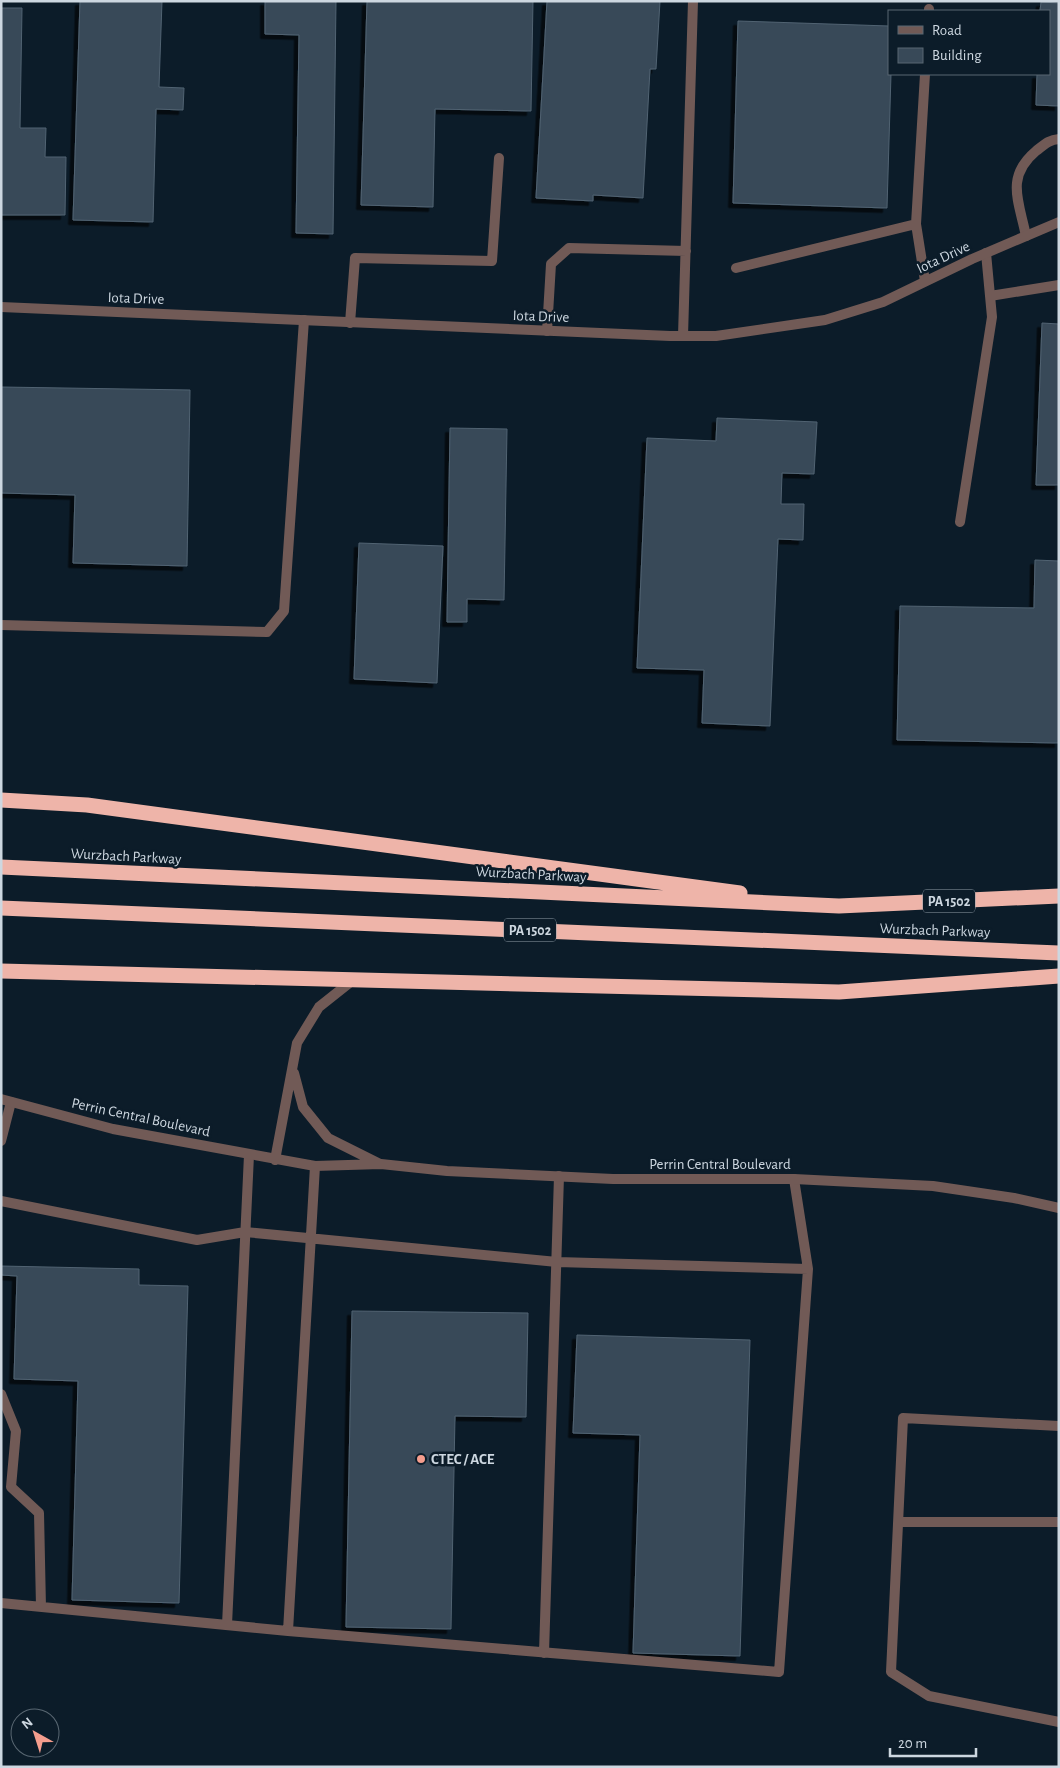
<svg xmlns="http://www.w3.org/2000/svg" width="1060" height="1768" viewBox="0 0 1060 1768" font-family="'Alegreya Sans',sans-serif">
<style>
.building{fill:#384958;stroke:#516372;filter:url(#shadow)}
.lines{fill:none;stroke-linecap:round;stroke-linejoin:round}
.lane{stroke:#715a56;stroke-width:10}
.street{stroke:#715a56;stroke-width:10}
.highway{stroke:#eeb4a9;stroke-width:15}
.poi-dot{fill:#f59d8d;stroke:#0c1c29;stroke-width:2}
.labels{text-anchor:middle;stroke-width:5;stroke-linejoin:round;paint-order:stroke}
.shield{fill:#0c1c29;stroke:#939fa9;stroke-width:1}
.shield-label{font-size:14px;font-weight:bold;fill:#cdd7e0}
.street-label{font-size:15px;fill:#cdd7e0;stroke:#0c1c29}
.poi-label{font-size:15px;font-weight:bold;fill:#cdd7e0;stroke:#0c1c29;text-anchor:start}
</style>
<defs>
<filter id="shadow"><feDropShadow dx="-4.5" dy="4.5" stdDeviation="0" flood-color="#0009"/></filter>
</defs>
<rect width="100%" height="100%" fill="#0c1c29"/>
<!-- building -->
<path class="building" d="M80 1H162L159 87 184 88 183 110 156 109 153 222 73 220Z
M265 1H336L333 234 296 233 299 35 265 34Z
M367 1H533L531 111 435 109 433 207 361 205Z
M547 1H660L656 69H650L643 198 593 195V201L536 198Z
M1041 2 1059 3V106L1036 105 1037 74H1049V11H1040Z
M1 8H22L20 128H46L45 157H66L65 215H1Z
M738 21 889 26V74H891L887 208 733 203Z
M1042 323 1059 324V485H1036Z
M1 387 190 390 187 566 73 563 75 495 1 493Z
M717 418 817 422 814 474 782 473 781 504H804L803 540 778 539 770 726 702 723 704 670 637 668 647 438 716 441Z
M450 428 507 429 504 600 467 599V622H447Z
M359 543 443 546 437 683 354 679Z
M1035 560 1059 561V743L897 740 900 606 1034 608Z
M1 1266 139 1269V1285L188 1286 179 1603 72 1600 78 1381 14 1379 17 1276 1 1275Z
M352 1311 528 1313 526 1417 455 1416 451 1629 346 1627Z
M577 1335 750 1340 740 1656 633 1653 640 1435 573 1433Z"/>
<g class="lines">
<!-- lane -->
<path class="lane" d="M929 11V9
M925 74 916 224 925 281
M1026 236C1019 201 1005 177 1036 151 1044 145 1048 140 1059 139
M736 268 916 224
M990 296 1059 285
M350 323 355 258 492 261 499 158
M547 331 551 264 569 248 686 251
M683 336 693 1
M960 522 992 317 986 253
M1 625 267 632 284 611 304 320
M1 1141 11 1102
M1 1201 197 1240 245 1232 557 1262 808 1269
M1 1394 16 1431 11 1487 39 1513 41 1607
M1059 1426 903 1418 891 1672 929 1696 1059 1722
M899 1522H1059
M1 1603 288 1631 779 1672 808 1269 794 1179
M227 1625 249 1155
M288 1631 315 1166
M544 1653 559 1176"/>
<!-- street -->
<path class="street" d="M1 307 670 336H716L825 320 883 302 972 259 1059 222
M294 1073 303 1107 328 1138 380 1164
M1 1099 113 1129 315 1166 381 1164 447 1171 613 1179H794L933 1186 1014 1198 1059 1208
M275 1160 297 1043 319 1007 353 980"/>
<!-- highway -->
<path class="highway" d="M1 800 87 805 740 893
M1 867 839 906 1059 896
M1 908 1059 953
M1 971 839 992 1059 976"/>
</g>
<!-- markers -->
<circle class="poi-dot" cx="421" cy="1459" r="5"/>
<g class="labels">
<!-- shield labels -->
<g class="shield">
<rect x="923" y="889.5" width="52" height="23" rx="4"/>
<rect x="504" y="918.5" width="52" height="23" rx="4"/>
</g>
<g class="shield-label">
<text x="949" y="906">PA 1502</text>
<text x="530" y="935">PA 1502</text>
</g>
<!-- street labels -->
<g class="street-label">
<text transform="translate(943 257) rotate(-25)" y="5">Iota Drive</text>
<text transform="translate(136 298) rotate(2)" y="5">Iota Drive</text>
<text transform="translate(541 316) rotate(2)" y="5">Iota Drive</text>
<text transform="translate(126 856) rotate(3)" y="5">Wurzbach Parkway</text>
<text transform="translate(531 874) rotate(3)" y="5">Wurzbach Parkway</text>
<text transform="translate(935 930) rotate(2)" y="5">Wurzbach Parkway</text>
<text transform="translate(141 1117) rotate(12)" y="5">Perrin Central Boulevard</text>
<text x="720" y="1169">Perrin Central Boulevard</text>
</g>
<!-- poi labels -->
<g class="poi-label">
<text x="431" y="1464">CTEC / ACE</text>
</g>
</g>
<!-- border -->
<rect width="1060" height="1768" fill="none" stroke="#cdd7e0" stroke-width="5"/>
<!-- legend -->
<rect x="888" y="10" width="162" height="65" fill="#0c1c29" stroke="#596772"/>
<rect x="898" y="26" width="25" height="8" fill="#715a56" stroke="#596772"/>
<text x="932" y="35" font-size="15" fill="#cdd7e0">Road</text>
<rect x="898" y="48" width="25" height="15" fill="#384958" stroke="#596772"/>
<text x="932" y="60" font-size="15" fill="#cdd7e0">Building</text>
<!-- north arrow -->
<g transform="translate(35 1733) rotate(321)"><circle r="24" fill="#0c1c29" stroke="#596772"/>
<path d="M0-4L9 19L0 12L-9 19Z" fill="#f59d8d"/>
<text y="-8" font-size="14" font-weight="bold" text-anchor="middle" fill="#cdd7e0">N</text>
</g>
<!-- scale -->
<path d="M890 1748v8h86v-8" fill="none" stroke="#cdd7e0" stroke-width="2.5"/>
<text x="898" y="1748" font-size="15" fill="#cdd7e0" stroke="#0c1c29" stroke-width="4" paint-order="stroke">20 m</text>
</svg>
